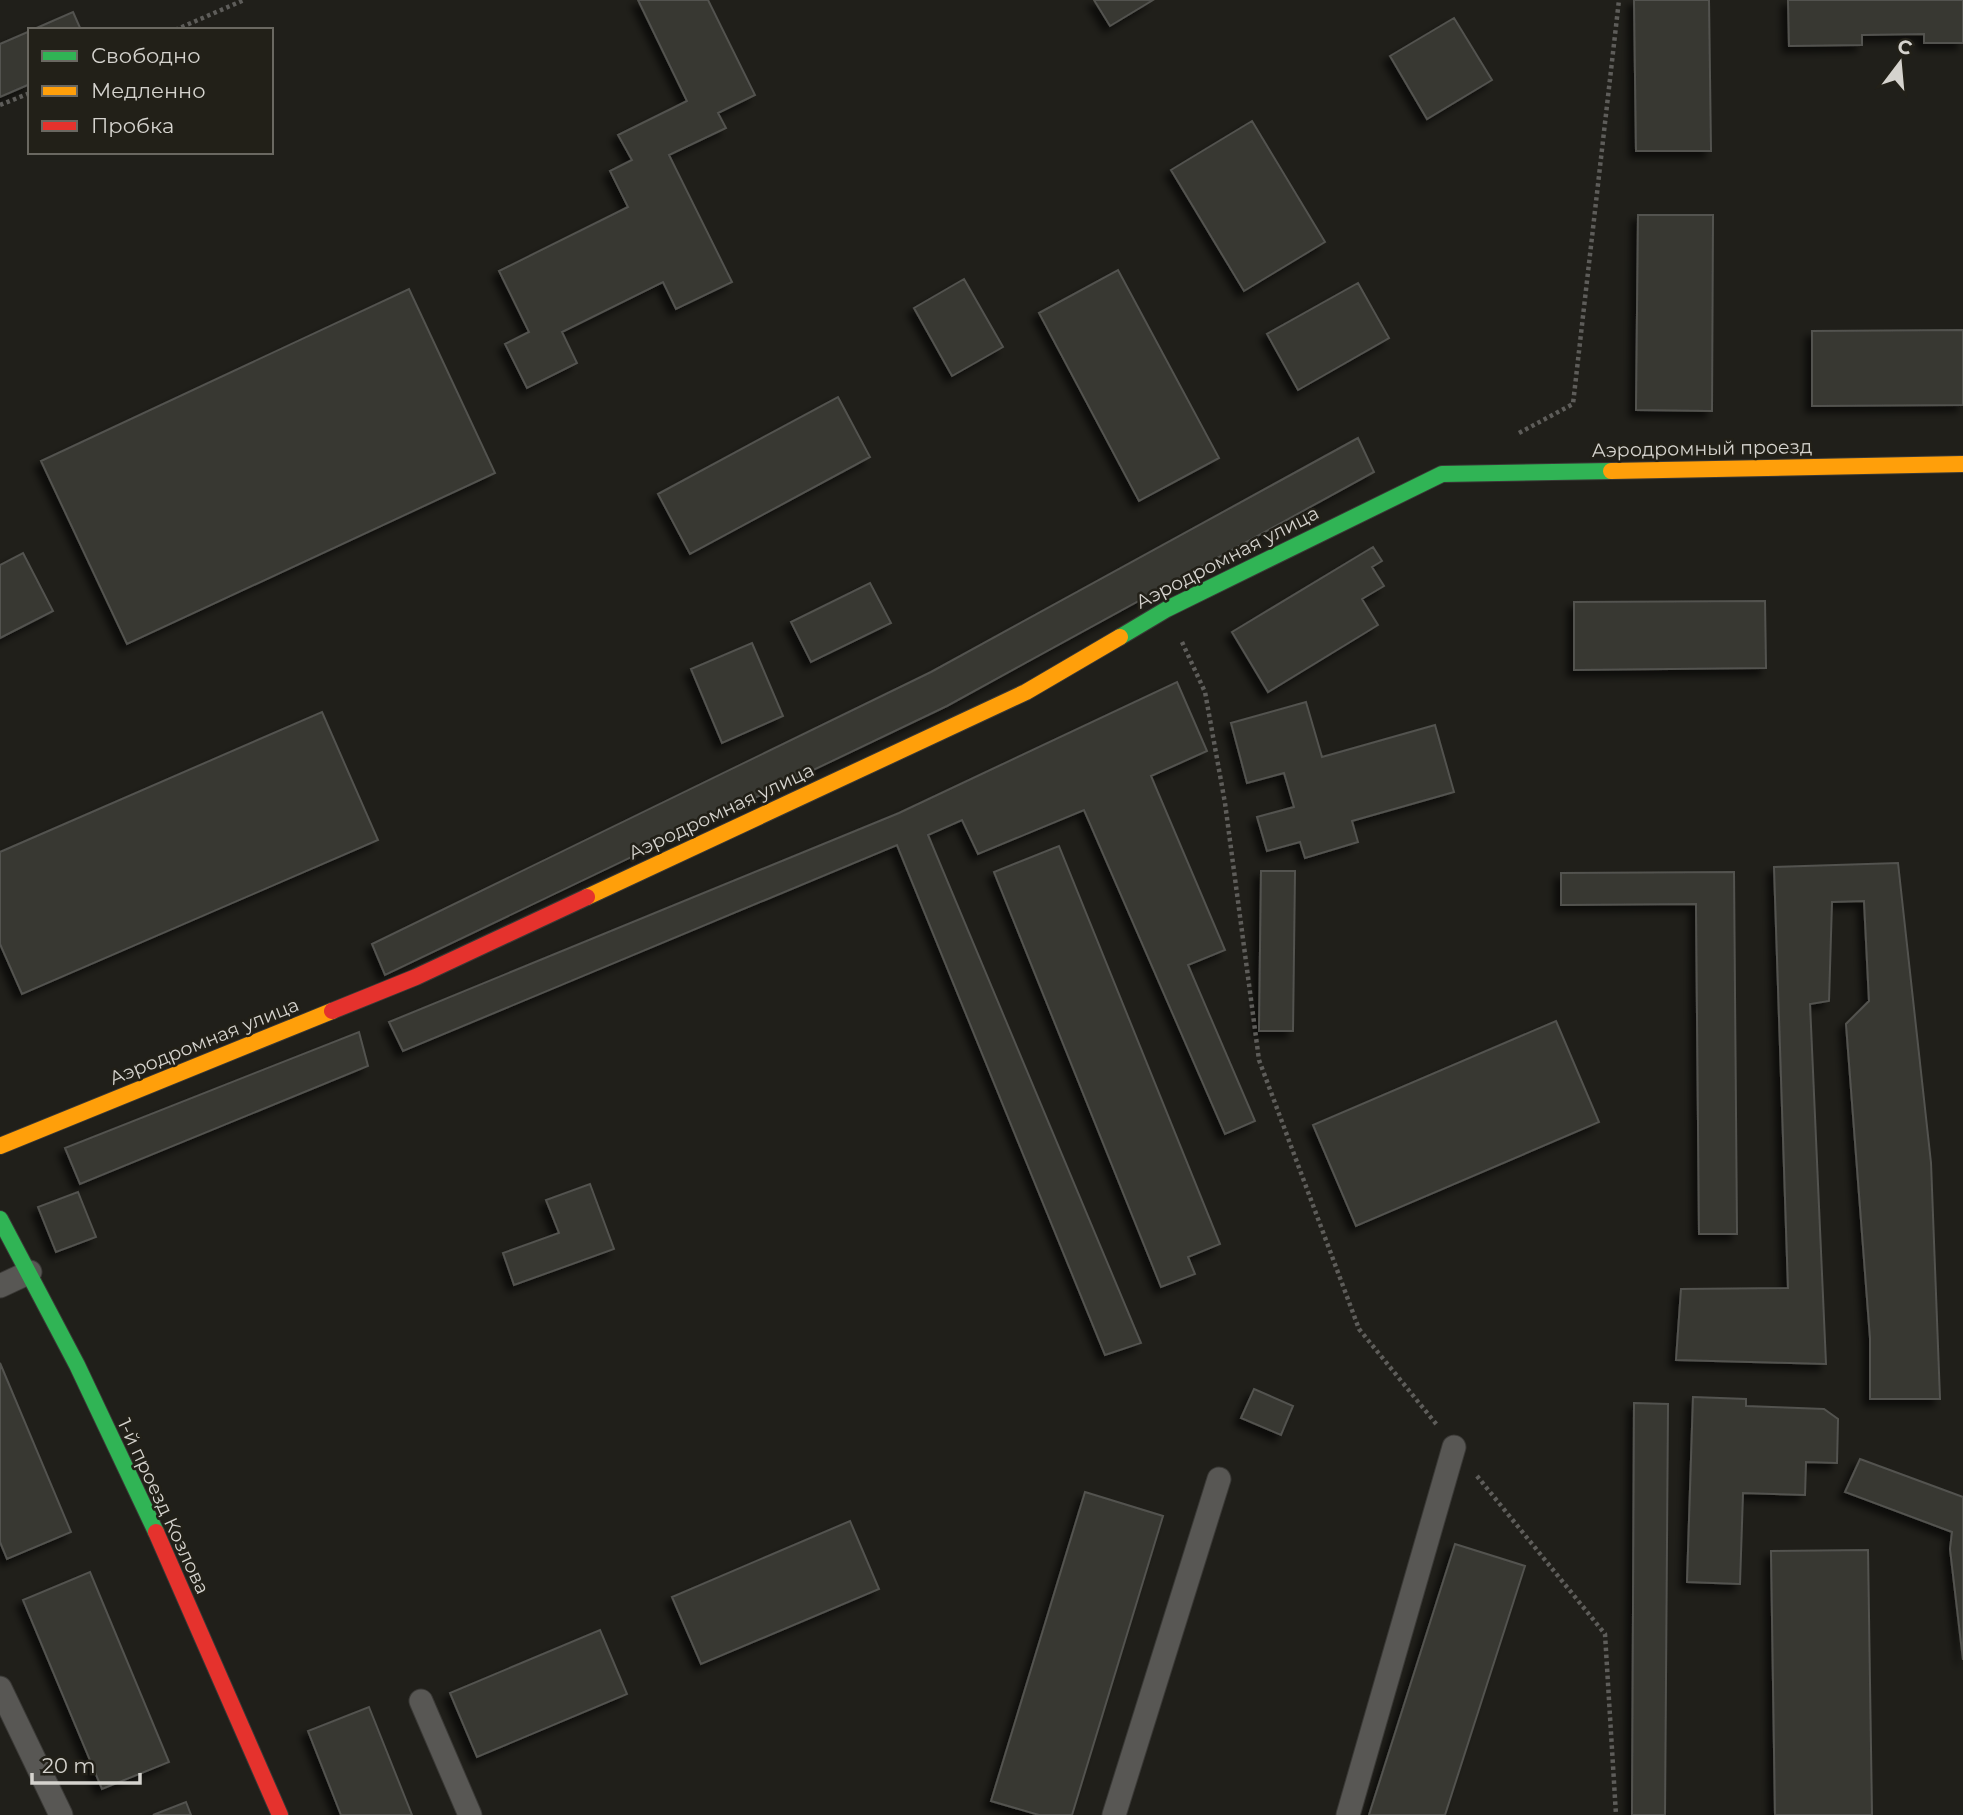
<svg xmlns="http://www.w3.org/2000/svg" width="1963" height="1815" viewBox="0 0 1963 1815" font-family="Montserrat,sans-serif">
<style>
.building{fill:#373732;stroke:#53534f;stroke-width:2;filter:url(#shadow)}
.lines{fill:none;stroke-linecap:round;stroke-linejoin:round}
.lane-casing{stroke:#3a3936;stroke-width:25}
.fast-casing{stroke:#3a3936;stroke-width:18}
.slow-casing{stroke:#3a3936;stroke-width:18}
.jam-casing{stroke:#3a3936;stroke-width:18}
.path{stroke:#5e5d5a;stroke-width:4.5;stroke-dasharray:3.5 3.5;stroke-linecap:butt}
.lane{stroke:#585754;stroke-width:23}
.fast{stroke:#30b455;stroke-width:16}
.slow{stroke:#ff9f0a;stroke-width:16}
.jam{stroke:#e5322d;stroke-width:16}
.labels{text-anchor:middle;stroke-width:5;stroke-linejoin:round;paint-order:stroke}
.street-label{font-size:19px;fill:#d5d3ce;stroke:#222018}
</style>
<defs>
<filter id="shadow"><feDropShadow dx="-6" dy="6" stdDeviation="3.5" flood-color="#0009"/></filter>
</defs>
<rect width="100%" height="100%" fill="#201f1a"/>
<!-- building -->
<path class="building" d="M638 0H708L755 95 718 113 726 128 669 155 732 282 676 309 663 282 562 332 577 363 527 388 505 344 529 332 499 271 628 207 610 171 632 160 618 135 687 101Z
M1094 0H1153L1110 26Z
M1634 0H1709L1711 151H1636Z
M1788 0H1963V43H1924V34L1862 35V45L1789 46Z
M73 12 81 30H32Z
M1454 18 1492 80 1427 119 1390 56Z
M30 31V84L0 97V44Z
M1252 121 1325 242 1244 291 1171 170Z
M1638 215H1713L1712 411 1636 410Z
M1118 270 1219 458 1139 501 1039 313Z
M964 279 1003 347 952 376 914 308Z
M1358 283 1389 338 1298 390 1267 334Z
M409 289 495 473 127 644 41 461Z
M1963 330V405L1812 406V331Z
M838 397 870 457 690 554 658 494Z
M1358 438 1374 472 947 706 385 975 372 944 931 672Z
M1373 547 1382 561 1372 567 1384 586 1362 599 1378 625 1268 692 1232 632Z
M23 553 53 611 0 638V565Z
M870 583 891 623 811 662 791 622Z
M1765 601 1766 668 1574 670V602Z
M752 643 783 716 722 743 691 669Z
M1177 682 1207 751 1151 776 1225 950 1188 965 1255 1121 1225 1134 1084 810 978 854 962 820 928 835 1141 1343 1105 1355 897 845 403 1051 389 1022 899 813Z
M1306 702 1322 757 1435 725 1454 792 1352 821 1358 842 1305 858 1300 842 1267 851 1257 817 1294 807 1284 773 1247 783 1231 723Z
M322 712 378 840 22 994 0 944V852Z
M1059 846 1220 1244 1188 1257 1195 1274 1161 1287 994 872Z
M1898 863 1931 1163 1940 1399H1870V1338L1846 1024 1869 1001 1864 901 1832 902 1829 1001 1810 1004 1826 1364 1676 1360 1681 1289 1788 1288 1774 867Z
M1261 871H1295L1293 1031H1259Z
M1734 872 1737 1234H1699L1696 904 1561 905V873Z
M1556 1021 1599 1122 1356 1226 1313 1125Z
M359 1032 368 1066 80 1184 65 1148Z
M590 1184 614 1249 514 1285 503 1253 559 1233 546 1200Z
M78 1192 96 1237 56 1252 38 1207Z
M0 1363 71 1532 7 1559 0 1542Z
M1254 1389 1293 1406 1281 1435 1241 1418Z
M1693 1397 1746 1399V1406L1824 1409 1838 1419 1837 1463 1806 1462 1805 1495 1743 1493 1740 1584 1687 1582Z
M1634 1403 1668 1404 1665 1815H1632Z
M1860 1459 1963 1497V1660L1950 1549 1952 1532 1845 1492Z
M1085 1492 1163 1516 1072 1815H1039L991 1801Z
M850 1521 879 1589 701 1664 672 1597Z
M1455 1544 1525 1566 1445 1815H1369Z
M1868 1550 1872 1815H1775L1771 1551Z
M90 1572 169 1762 102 1789 23 1600Z
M600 1630 627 1694 477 1757 450 1693Z
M369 1707 412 1815H341L308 1731Z
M186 1802 191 1815H153Z"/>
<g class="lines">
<defs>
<path id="lane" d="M0 1286 30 1272
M0 1688 61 1815
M421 1701 470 1815
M1114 1815 1219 1479
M1348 1815 1454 1447"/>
<path id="fast" d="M1120 637 1167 609 1442 474 1611 471
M0 1219 77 1365 156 1532"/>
<path id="slow" d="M1611 471 1963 464
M587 897 1026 692 1120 637
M0 1146 332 1011"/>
<path id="jam" d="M332 1011 416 977 587 897
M156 1532 280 1815"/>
</defs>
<!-- lane casing -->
<use href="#lane" class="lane-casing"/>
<!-- fast casing -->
<use href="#fast" class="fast-casing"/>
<!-- slow casing -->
<use href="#slow" class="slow-casing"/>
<!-- jam casing -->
<use href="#jam" class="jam-casing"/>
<!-- path -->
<path class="path" d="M175 30 244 0
M0 105 30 93
M1519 433 1573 404 1619 0
M1182 642 1205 692 1225 803 1259 1060 1359 1329 1437 1425
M1477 1476 1605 1634 1616 1815"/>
<!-- lane -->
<use href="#lane" class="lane"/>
<!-- fast -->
<use href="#fast" class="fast"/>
<!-- slow -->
<use href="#slow" class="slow"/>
<!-- jam -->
<use href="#jam" class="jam"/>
</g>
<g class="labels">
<!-- street labels -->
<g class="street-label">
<text transform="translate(1702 448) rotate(-1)" y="7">Аэродромный проезд</text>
<text transform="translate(1227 557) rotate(-27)" y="7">Аэродромная улица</text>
<text transform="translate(721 811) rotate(-25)" y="7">Аэродромная улица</text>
<text transform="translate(204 1041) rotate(-22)" y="7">Аэродромная улица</text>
<text transform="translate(164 1506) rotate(65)" y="7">1-й проезд Козлова</text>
</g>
</g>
<!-- legend -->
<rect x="28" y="28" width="245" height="126" fill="#222018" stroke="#6a6861" stroke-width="2"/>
<rect x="42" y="51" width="35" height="10" fill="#30b455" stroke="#6a6861" stroke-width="2"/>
<text x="91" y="63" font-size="21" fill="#d5d3ce">Свободно</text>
<rect x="42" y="86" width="35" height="10" fill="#ff9f0a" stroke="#6a6861" stroke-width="2"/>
<text x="91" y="98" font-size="21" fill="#d5d3ce">Медленно</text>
<rect x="42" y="121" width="35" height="10" fill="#e5322d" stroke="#6a6861" stroke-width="2"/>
<text x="91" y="133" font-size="21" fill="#d5d3ce">Пробка</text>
<!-- north arrow -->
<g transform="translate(1900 63) rotate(16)" stroke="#222018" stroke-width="5" paint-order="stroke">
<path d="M0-5L12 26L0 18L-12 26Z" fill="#d5d3ce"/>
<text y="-10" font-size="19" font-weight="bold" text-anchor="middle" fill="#d5d3ce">С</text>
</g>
<!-- scale -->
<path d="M32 1773v10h108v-10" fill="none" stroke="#d5d3ce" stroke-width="3.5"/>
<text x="42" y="1773" font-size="21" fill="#d5d3ce" stroke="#222018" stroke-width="5" paint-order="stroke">20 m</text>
</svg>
